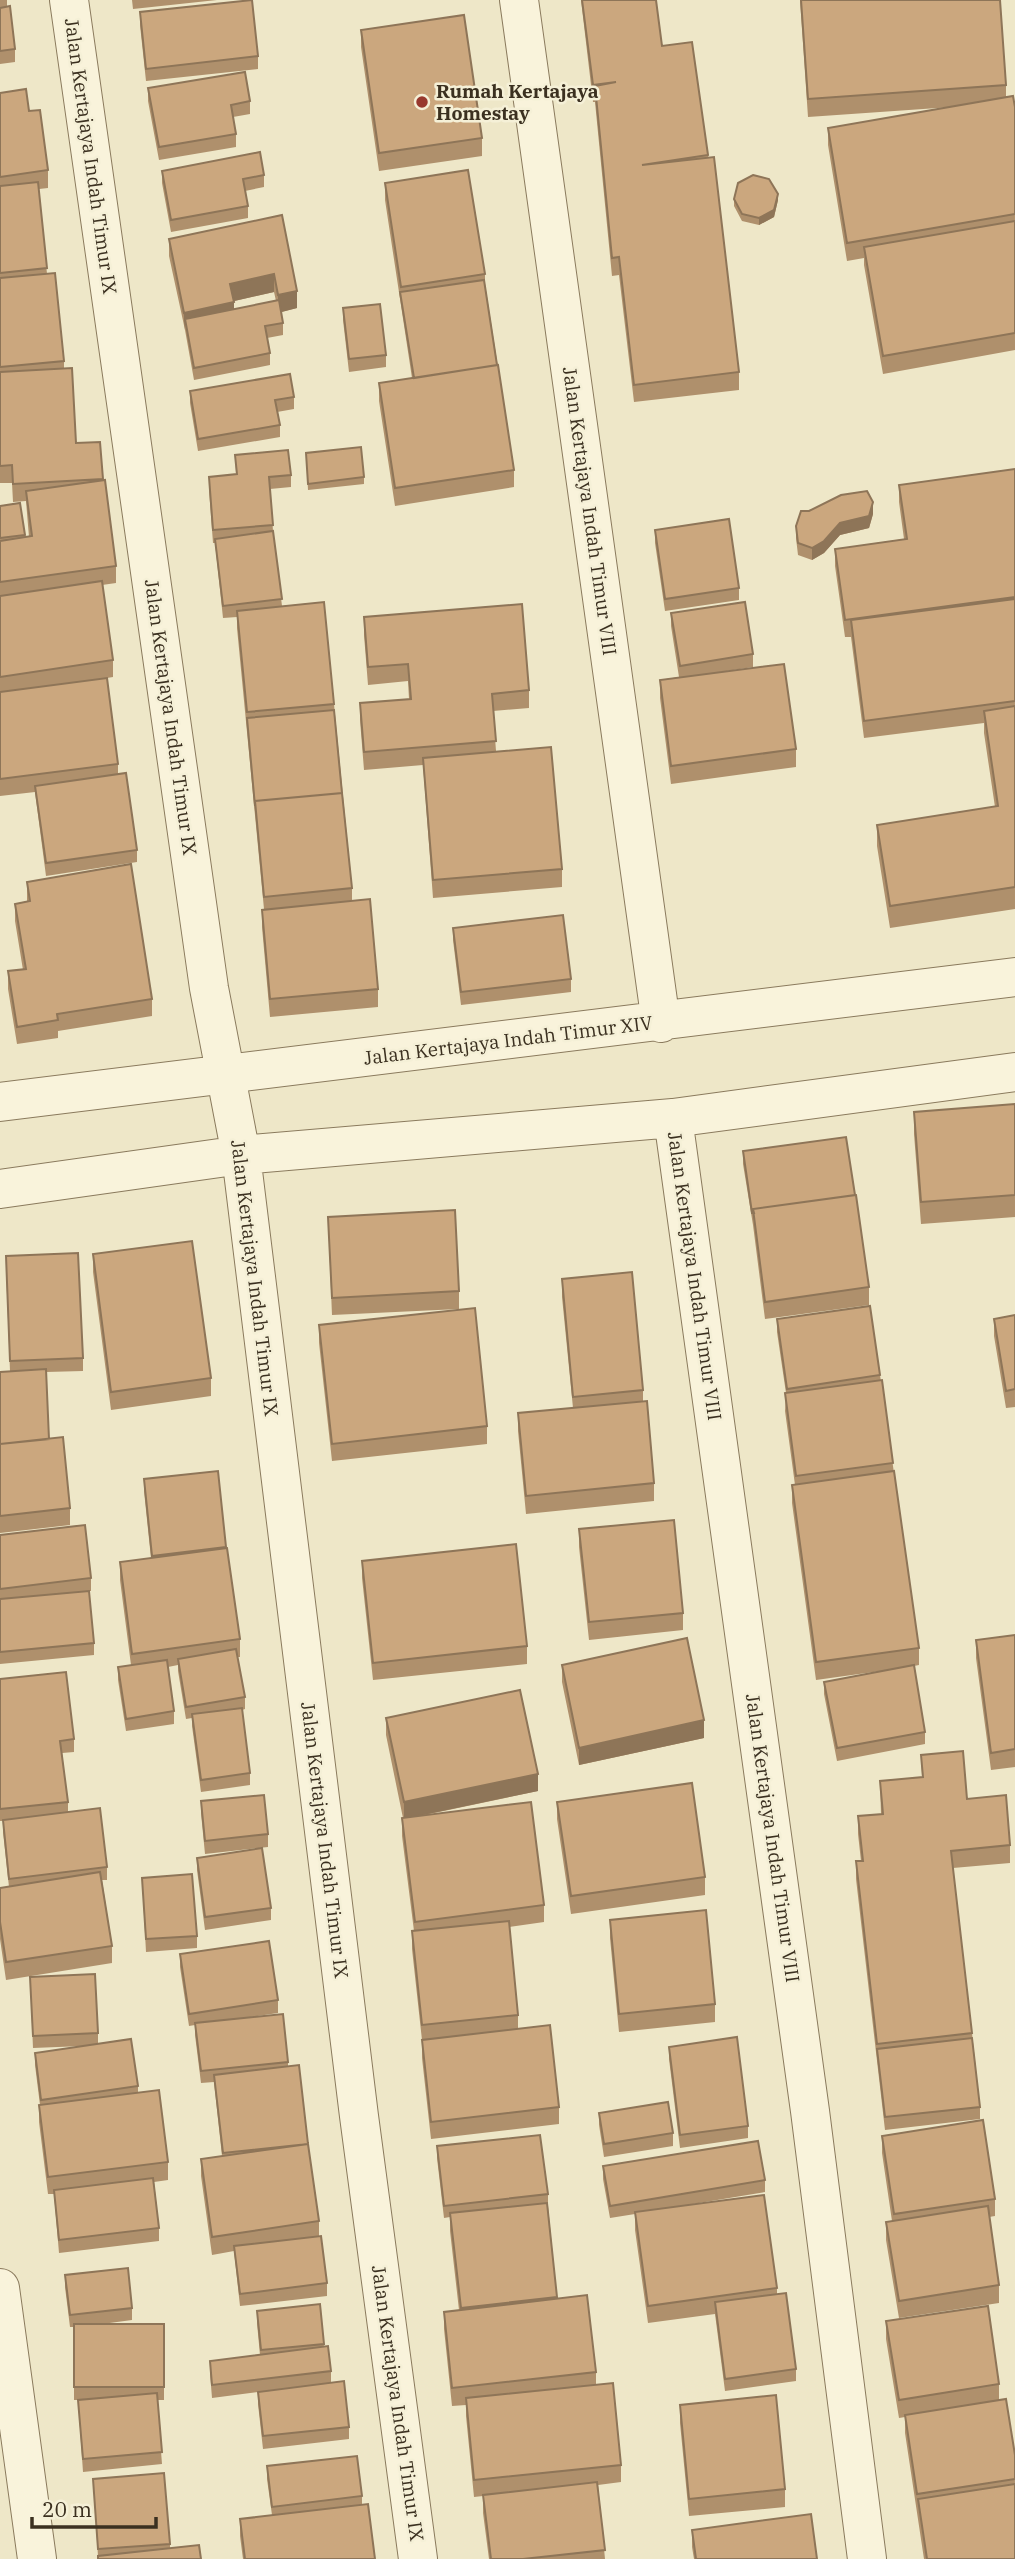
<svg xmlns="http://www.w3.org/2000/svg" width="1015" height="2559" viewBox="0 0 1015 2559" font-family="'IBM Plex Serif',serif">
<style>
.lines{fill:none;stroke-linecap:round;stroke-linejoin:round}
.minor-casing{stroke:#8a7a5d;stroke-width:40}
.minor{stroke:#f9f3db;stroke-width:38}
.wall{fill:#af906c;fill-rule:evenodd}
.shaded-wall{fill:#8e7558}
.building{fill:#cba77e;stroke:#8e7558;stroke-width:2}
.poi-dot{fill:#98392e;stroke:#f5f0d7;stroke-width:2.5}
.labels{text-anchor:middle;stroke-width:5;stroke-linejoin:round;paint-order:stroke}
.poi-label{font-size:19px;font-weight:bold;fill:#3b3020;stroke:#f5f0d7;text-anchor:start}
.street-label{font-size:19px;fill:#3b3020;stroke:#f5f0d7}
</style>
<rect width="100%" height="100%" fill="#eee7c8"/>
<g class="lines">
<defs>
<path id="minor" d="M69 0 209 988 241 1155 359 2116 418 2559
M519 0 661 1023
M0 1102 1015 977
M673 1118 810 2111 867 2559
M0 1189 241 1155 673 1118 1015 1072
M0 2288 37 2559"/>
</defs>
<!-- minor casing -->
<use href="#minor" class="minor-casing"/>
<!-- minor -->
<use href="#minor" class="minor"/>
</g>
<!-- wall -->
<path class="wall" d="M0 0H7V7L15 49V62L0 64Z
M132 0H217L133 9Z
M581 0H656L662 46 692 42 739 372V390L634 402 619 275 612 276 595 102H593Z
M800 0 1006 85V97L1015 107V350L883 374 864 265V258L847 261 828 145V128L952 107 808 117Z
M140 12 258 56V69L146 81 140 25Z
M361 30 482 138V156L379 171 361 47Z
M148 88 250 101V114L233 117 236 134V147L159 160 148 101Z
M0 93 29 111 48 170V188L39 189 47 274 64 361V368L76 443 100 442 103 480 116 566V583L102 585 113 660V677L107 678 118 764V774L137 850V862L46 876 35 792 0 796V506L25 535V537H29L26 501 13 502 12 483H0Z
M162 171 264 175V187L245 191 248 206V218L171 232 162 183Z
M385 183 485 274V284L514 470V487L395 506 379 401V383L412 378 385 200Z
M734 199 778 200 774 217 759 225 742 221 734 206Z
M282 215 297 308 281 312 283 323V335L267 338 270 353V365L194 380 185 330 169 256V239ZM274 292 276 301 234 309V301Z
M343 308 386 355V367L349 372 343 320Z
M190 391 294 397V409L277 412 280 425V437L198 451 190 403Z
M306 453 364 477V484L308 490Z
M235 455 291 475V487L270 489 273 531 282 606 324 602 352 888V901L378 989V1007L270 1017 262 927V910L264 909 237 628V617L223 618 215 543H213L209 489V477L236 474Z
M1015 469V909L890 928 877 846V825L995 807 984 733V723L864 738 851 637H845L835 566V549L904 539 899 502V485Z
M873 514 869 528 840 535 824 553 812 560 798 555 796 538V526Z
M655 530 739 588V600L665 611 655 543Z
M671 613 753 654V667L720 672 796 749V767L671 784 660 698V680L679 677 671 626Z
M364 617 529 690V708L493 711 496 751 562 869V887L433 898 423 765 364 770 360 720V703L409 699 408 681 368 685 364 635Z
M27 882 152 999V1016L58 1031V1038L17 1044 8 989V971L23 970 15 921V904L27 901Z
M453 928 571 979V992L461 1005 453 940Z
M1015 1104V1217L921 1224 914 1134V1112Z
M743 1151 869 1287V1305L765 1319 753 1225 743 1164Z
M328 1217 459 1291V1309L332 1315Z
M93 1254 211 1378V1396L111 1410 93 1272Z
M6 1269 83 1358V1371L46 1372 49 1439 70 1508V1525L0 1533V1372L10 1371Z
M562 1279 643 1390V1401L654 1483V1501L526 1514 518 1431V1413L573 1408 562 1297Z
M1015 1315V1407L1006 1408 994 1336V1319Z
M777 1319 880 1375 919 1648V1665L914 1666 925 1732V1744L837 1761 824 1694V1682L895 1669 816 1680 792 1503V1485H795L785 1411 786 1393 777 1332Z
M319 1325 487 1426V1444L332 1461 319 1343Z
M144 1479 226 1548 240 1639V1657H237L245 1697V1709L242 1710 250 1773V1785L201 1792 192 1726V1718L186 1719 178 1671V1665L168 1667 174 1711V1724L126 1731 118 1680V1667L131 1665 120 1580V1562L151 1558 144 1491Z
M579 1529 683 1613V1630L589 1640 579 1547Z
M0 1535 91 1578V1591H89L94 1643V1655L0 1664Z
M362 1561 527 1646V1664L373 1680 362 1578Z
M1015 1635V1767L991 1770 976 1658V1640Z
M562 1665 704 1738 579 1765 562 1682Z
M0 1679 74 1739V1752L62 1753 68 1802V1812L107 1867V1880H102L112 1946V1963L6 1980 0 1939V1888L9 1887 3 1832V1821H0Z
M386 1718 538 1791 420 1816 544 1905V1922L509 1927 518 2015V2029L559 2107V2124L431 2139 422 2058V2040L412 1949V1931H414L402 1836V1818H403L386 1735Z
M921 1755 967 1799 1010 1845V1863L953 1868 972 2033 980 2107V2119L885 2130 856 1879V1861H861L858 1834V1816L881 1814 880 1781 922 1777Z
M201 1801 268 1834V1847L205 1854 201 1813Z
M557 1802 705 1877V1895L571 1914 557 1819Z
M197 1858 271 1908V1920L205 1930 197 1870Z
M142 1878 197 1936V1948L146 1952Z
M610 1920 715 2004V2022L619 2032 610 1938Z
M180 1954 278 2000V2013L243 2018 288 2062V2067L308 2144 319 2221V2236L327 2283V2296L240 2306 234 2251 212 2255 201 2176V2159L222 2156 214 2082 201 2083 195 2035V2025L189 2026 180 1967Z
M30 1977 98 2033V2044L138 2086V2092L168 2162V2180L154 2182 159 2228V2241L59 2253 54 2194H48L39 2122V2105H40L35 2065V2053L83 2046 33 2048Z
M669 2047 748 2126V2138L680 2148 669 2059Z
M599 2113 673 2133V2146L604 2157 599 2125Z
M882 2136 995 2199V2216L989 2217 999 2285V2303L899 2318 886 2240V2222L892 2221 882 2153Z
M437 2146 548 2194V2206L557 2299 596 2372V2385L621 2465V2482L598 2485 605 2559H489L483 2513V2496L474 2497 466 2416V2405L452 2406 444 2329V2312L459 2310 450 2231V2217L444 2218 437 2158Z
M603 2166 765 2180V2192L693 2204 777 2288V2294L796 2369V2381L725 2391 715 2314 648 2323 635 2230V2214L610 2218 603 2179Z
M65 2275 132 2308V2320L102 2324H164V2400H157L162 2464 83 2472 78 2400H85H74V2327H70L65 2287Z
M320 2304 324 2347 331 2371V2383L349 2427V2439L263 2449 258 2404V2392L212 2398 210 2373V2361L260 2355 257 2323V2311Z
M886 2321 999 2384V2401L1015 2455V2559H924L905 2433V2417L899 2418 886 2339Z
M680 2405 785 2489V2507L689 2516 680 2423Z
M267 2466 362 2496V2504L375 2559H243L240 2536V2519L272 2515 267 2479Z
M93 2479 170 2544V2548L98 2556Z
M692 2530 817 2559H694L692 2547Z"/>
<!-- shaded-wall -->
<path class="shaded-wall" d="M778 194V200L774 217 759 225V218Z
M274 274V292L230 302V284Z
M297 291V308L278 313V295Z
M234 302V319H185L184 330V313Z
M873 502V514L869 528 840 535 824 553 812 560V548L840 523Z
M704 1720V1738L579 1765V1748Z
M538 1774V1791L404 1819V1802Z"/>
<!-- building -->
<path class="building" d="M252 0 258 56 146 69 140 12Z
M582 0H656L662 46 692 42 708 155 642 165 714 157 739 372 634 385 619 257 612 258 595 86 616 82 593 85Z
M801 0H1000L1006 85 808 99Z
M10 6 15 49 0 51V8Z
M464 15 482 138 379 153 361 30Z
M245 72 250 101 231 105 236 134 159 147 148 88Z
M26 89 29 111 40 110 48 170 0 177V93Z
M1013 96 1015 107V214L847 243 828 128Z
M260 152 264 175 243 179 248 206 171 220 162 171Z
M468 170 485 274 401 287 385 183Z
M753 175 769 179 778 194 774 210 759 218 742 214 734 199 738 183Z
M38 182 47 268 0 273V186Z
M282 215 297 291 278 295 274 274 230 284 234 302 184 313 169 239Z
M1015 221V333L883 356 864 247Z
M55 273 64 361 0 367V278Z
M484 280 497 365 414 378 400 292Z
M279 300 283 323 265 326 270 353 194 368 185 319Z
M380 304 386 355 349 359 343 308Z
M498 365 514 470 395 488 379 383Z
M72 368 76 443 100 442 103 479 13 484 12 465 0 466V372Z
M290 374 294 397 275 400 280 425 198 439 190 391Z
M361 447 364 477 308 484 306 453Z
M288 450 291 475 269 477 273 525 213 530 209 477 237 474 235 455Z
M1015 469V597L845 620 835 549 907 539 899 485Z
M105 480 116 566 0 582V541L32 536 26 491Z
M867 491 873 502 869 516 840 523 824 541 812 548 798 543 796 526 801 511H809L841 495Z
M20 503 25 535 0 538V506Z
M729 519 739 588 665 599 655 530Z
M273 531 282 599 223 606 215 539Z
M102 581 113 660 0 677V596Z
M1015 599V701L864 721 851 620Z
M324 602 334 704 247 712 237 611Z
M745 602 753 654 680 666 671 613Z
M522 604 529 690 492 694 496 741 364 752 360 703 411 699 408 664 368 667 364 617Z
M784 664 796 749 671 766 660 680Z
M107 678 118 764 0 779V692Z
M1015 706V887L890 906 877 825 998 806 984 711Z
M334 710 342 793 255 801V806L247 718Z
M551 747 562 869 433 880 423 758Z
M126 773 137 850 46 863 35 786Z
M342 793 352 888 264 897 255 801Z
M131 864 152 999 57 1014 58 1020 17 1027 8 971 26 969 15 904 30 901 27 882Z
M370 899 378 989 270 999 262 910Z
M563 915 571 979 461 992 453 928Z
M1015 1104V1195L921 1202 914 1112Z
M846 1137 855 1195 753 1209 754 1213H752L743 1151Z
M856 1195 869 1287 765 1302 753 1209Z
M455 1210 459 1291 332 1298 328 1217Z
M192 1241 211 1378 111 1392 93 1254Z
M78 1253 83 1358 10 1361 6 1256Z
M632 1272 643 1390 573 1397 562 1279Z
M870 1306 880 1375 787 1389 777 1319Z
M475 1308 487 1426 332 1444 319 1325Z
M1015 1315V1389L1006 1391 994 1319Z
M46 1369 49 1439 0 1444V1372Z
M882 1380 893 1463 796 1476 785 1393Z
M647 1401 654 1483 526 1496 518 1413Z
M63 1437 70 1508 0 1516V1444Z
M218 1471 226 1547 152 1556 144 1479Z
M894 1471 919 1648 816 1662 792 1485Z
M674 1520 683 1613 589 1622 579 1529Z
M85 1525 91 1578 0 1589V1535Z
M516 1544 527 1646 373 1663 362 1561Z
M227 1548 240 1639 132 1654 120 1562Z
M89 1591 94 1643 0 1652V1599Z
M1015 1635V1749L991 1753 976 1640Z
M687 1638 704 1720 579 1748 562 1665Z
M236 1649 245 1697 186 1707 178 1659Z
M167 1660 174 1711 126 1719 118 1667Z
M914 1665 925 1732 837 1748 824 1682Z
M66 1672 74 1739 60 1741 68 1802 0 1809V1679Z
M520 1690 538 1774 404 1802 386 1718Z
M242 1708 250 1773 201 1780 192 1714Z
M963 1751 967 1799 1006 1795 1010 1845 951 1851 972 2033 877 2044 856 1861H863L858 1816 883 1814 880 1781 923 1777 921 1755Z
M692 1783 705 1877 571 1896 557 1802Z
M264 1795 268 1834 205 1841 201 1801Z
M531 1802 544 1905 415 1922 402 1818Z
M100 1808 107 1867 9 1879 3 1820Z
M262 1848 271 1908 205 1917 197 1858Z
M100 1872 112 1946 6 1962 0 1922V1888Z
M192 1874 197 1936 146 1939 142 1878Z
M706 1910 715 2004 619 2014 610 1920Z
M509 1921 518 2015 422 2025 412 1931Z
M269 1941 278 2000 189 2014 180 1954Z
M95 1974 98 2033 33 2036 30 1977Z
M283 2014 288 2062 201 2071 195 2023Z
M550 2025 559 2107 431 2122 422 2040Z
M737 2037 748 2126 680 2135 669 2047Z
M972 2038 980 2107 885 2117 877 2049Z
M131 2039 138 2086 41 2100 35 2053Z
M299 2065 308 2144 223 2153 214 2075Z
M159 2090 168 2162 48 2177 39 2105Z
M668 2102 673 2133 604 2144 599 2113Z
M983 2120 995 2199 894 2214 882 2136Z
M540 2135 548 2194 444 2206 437 2146Z
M758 2141 765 2180 610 2206 603 2166Z
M308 2144 319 2221 212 2237 201 2159Z
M153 2178 159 2228 59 2240 54 2190Z
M764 2195 777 2288 648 2306 635 2212Z
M547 2203 557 2297 461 2308 450 2213Z
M988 2206 999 2285 899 2301 886 2222Z
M321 2236 327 2283 240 2294 234 2246Z
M128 2268 132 2308 70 2315 65 2275Z
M786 2293 796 2369 725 2379 715 2302Z
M587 2295 596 2372 452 2388 444 2312Z
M320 2304 324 2344 261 2350 257 2311Z
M988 2306 999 2384 899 2400 886 2321Z
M74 2324H164V2387H74Z
M328 2346 331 2371 212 2385 210 2361Z
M344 2381 349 2427 263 2436 258 2392Z
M613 2383 621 2465 474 2480 466 2398Z
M157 2393 162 2452 83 2459 78 2400Z
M776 2395 785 2489 689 2499 680 2405Z
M1006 2399 1015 2455V2479L917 2494 905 2415Z
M357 2456 362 2496 272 2507 267 2466Z
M164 2473 170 2544 98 2549 93 2479Z
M597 2482 605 2550 523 2559H491L483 2495Z
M1015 2484V2559H927L918 2499Z
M368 2504 375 2559H245L240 2519Z
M811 2514 817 2559H696L692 2530Z
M199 2545 201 2559H98V2556Z"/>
<!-- markers -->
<circle class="poi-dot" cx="422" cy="102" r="7"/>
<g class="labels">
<!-- poi labels -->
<g class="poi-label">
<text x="436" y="98">Rumah Kertajaya<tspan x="436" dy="22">Homestay</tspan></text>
</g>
<!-- street labels -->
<g class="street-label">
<text transform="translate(91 156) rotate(82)" y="7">Jalan Kertajaya Indah Timur IX</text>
<text transform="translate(590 511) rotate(82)" y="7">Jalan Kertajaya Indah Timur VIII</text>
<text transform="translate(171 717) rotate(82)" y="7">Jalan Kertajaya Indah Timur IX</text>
<text transform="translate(508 1040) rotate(-7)" y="7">Jalan Kertajaya Indah Timur XIV</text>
<text transform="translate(695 1276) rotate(82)" y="7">Jalan Kertajaya Indah Timur VIII</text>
<text transform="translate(255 1278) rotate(83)" y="7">Jalan Kertajaya Indah Timur IX</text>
<text transform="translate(773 1838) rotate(82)" y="7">Jalan Kertajaya Indah Timur VIII</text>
<text transform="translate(325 1840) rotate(83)" y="7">Jalan Kertajaya Indah Timur IX</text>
<text transform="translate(398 2403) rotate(82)" y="7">Jalan Kertajaya Indah Timur IX</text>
</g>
</g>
<!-- scale -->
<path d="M32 2517v10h124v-10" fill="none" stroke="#3b3020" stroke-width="3.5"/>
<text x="42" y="2517" font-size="21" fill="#3b3020" stroke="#f5f0d7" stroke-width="5" paint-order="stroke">20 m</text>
</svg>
